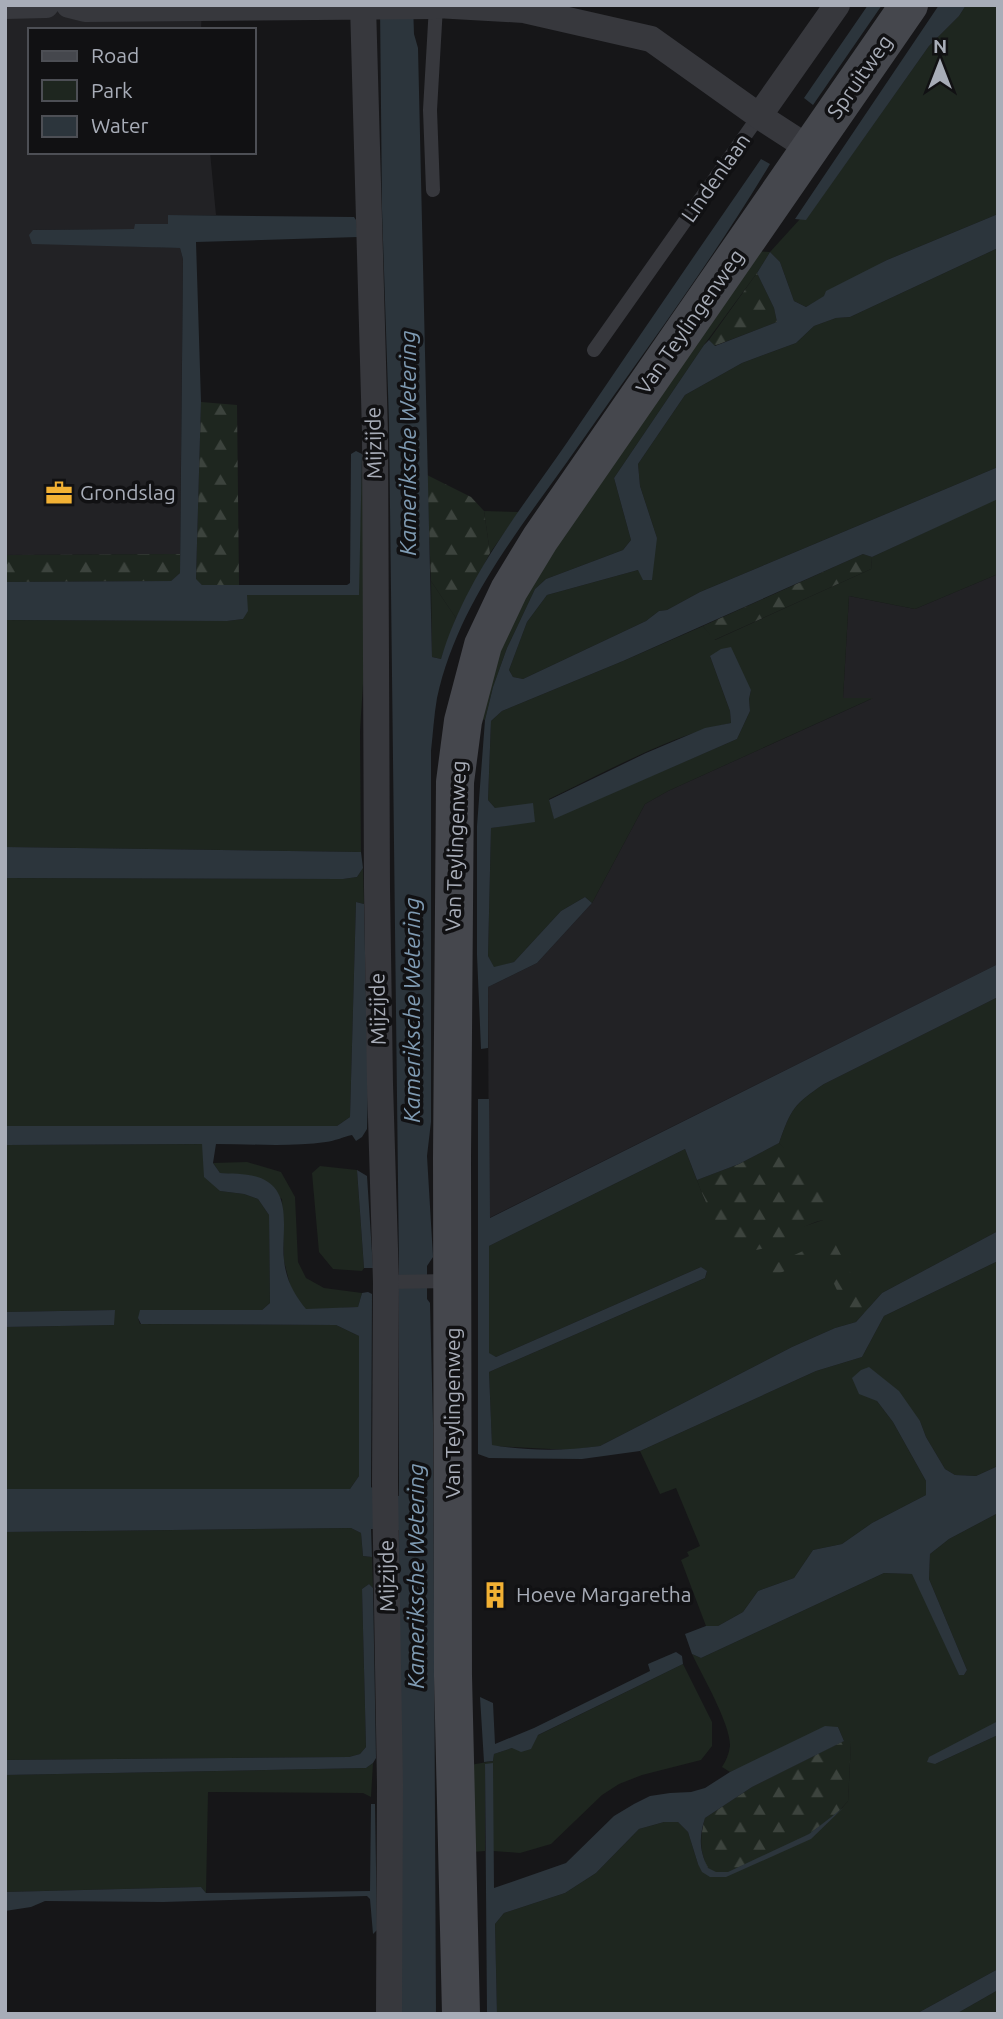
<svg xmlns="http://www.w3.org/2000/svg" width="1003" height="2019" viewBox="0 0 1003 2019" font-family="Ubuntu,sans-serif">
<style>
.built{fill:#222225}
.green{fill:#1e261f;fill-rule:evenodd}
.forest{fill:url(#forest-firs)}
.water{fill:#2c353c}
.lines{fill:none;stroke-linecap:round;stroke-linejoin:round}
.lane{stroke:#37383d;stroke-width:14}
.street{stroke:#37383d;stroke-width:26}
.secondary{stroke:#45474d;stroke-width:38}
.labels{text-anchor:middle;stroke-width:7;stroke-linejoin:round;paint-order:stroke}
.street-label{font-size:21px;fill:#a8adb8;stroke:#111113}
.poi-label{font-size:21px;fill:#a8adb8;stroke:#111113;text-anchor:start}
.water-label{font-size:23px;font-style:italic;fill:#7f9bb3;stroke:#111113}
</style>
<defs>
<pattern id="forest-firs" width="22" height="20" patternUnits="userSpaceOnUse" patternTransform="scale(1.75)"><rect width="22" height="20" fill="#1e261f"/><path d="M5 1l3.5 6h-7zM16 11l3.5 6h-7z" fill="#3c433d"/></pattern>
</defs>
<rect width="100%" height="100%" fill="#161618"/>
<!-- built -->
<path class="built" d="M5 6 202 7 201 30H30V152H210L216 215H168V224H135V229L33 230 44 243 180 248 183 259 180 554 5 555Z
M998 574V964L489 1218 488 987 537 963 592 903 645 804 668 791 871 699 843 698 849 596 915 609Z"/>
<!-- green -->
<path class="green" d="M966 5H998V214L887 260 806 307 794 301 780 262 770 252 757 273 704 345 614 478 631 540 623 550 546 579 535 589 507 648 493 687 485 720 479 719 495 661 517 606 756 251 770 252 800 219H806L929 46 959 16Z
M998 248V467L700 592 667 610 659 611 646 621 523 679 513 677 509 670 527 622 547 595 638 570 657 538 640 486 638 464 685 395 742 363 796 343 814 326 836 318 850 317Z
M362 454H368V606L360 731 361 852 5 847V620L227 621 243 619 247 595H358Z
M998 498V574L915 609 849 596 843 698H873L668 791 645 804 592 903 585 897 561 911 514 962 494 968 488 956 491 828 535 821 495 808 488 800 491 721 502 711 623 661 703 626 715 640 871 569 872 557ZM710 656 751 690 749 699 750 711 737 739 554 818 549 799C604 773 672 734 731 723L730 711Z
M484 511 519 512 490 553Z
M431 581 456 618 441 659 432 657Z
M363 868 364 904 356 902 350 1117 337 1126H5V878L343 879 357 877Z
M998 997V1231L882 1293 856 1322 835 1328 792 1347 600 1446 569 1450 492 1446 489 1372 705 1278 707 1272 701 1267 496 1357 489 1354V1246L685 1149 705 1201 794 1231 799 1228 823 1220 815 1183 779 1143C791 1109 794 1104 824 1084Z
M202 1144 220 1191 244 1194 258 1199 269 1215 270 1303 262 1310H202L138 1318 140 1324 336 1325 359 1336V1476L350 1489H5V1327L114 1325V1310L5 1312V1145Z
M247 1162 281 1172 295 1197 298 1262 306 1278 324 1288 362 1293 358 1307 306 1310 291 1289 284 1261 282 1199 251 1176 220 1173 213 1163Z
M320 1166 357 1170 364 1268 362 1271 333 1269 319 1252 312 1173Z
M998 1261V1466L976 1476 955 1475 945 1469 926 1437 920 1421 877 1401 893 1422 926 1481V1495L872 1523 842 1544 813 1550 794 1578 758 1591 743 1612 718 1626H706L681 1560 689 1556 687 1552 700 1546 676 1488 660 1494 640 1451 816 1371 862 1357 884 1316Z
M998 1513V1721L935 1764 998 1735V1969L916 2014H497L495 1924 504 1913 565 1893 596 1873 639 1829 664 1822H678L688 1832 698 1864 842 1808 848 1801 851 1742 844 1741 838 1727 730 1772 722 1767C726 1761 729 1754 730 1746 731 1725 702 1675 692 1654L701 1658 884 1573 913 1574 959 1674 964 1675 967 1670 929 1579 930 1554 949 1539Z
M351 1528 361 1533 363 1556 372 1557 373 1588 369 1584 362 1589 366 1747 360 1754 349 1757 5 1760V1532Z
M683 1664 712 1722V1746L701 1760 642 1775 619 1784 602 1795 551 1844 520 1853 493 1851V1764L485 1765V1851L472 1852 470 1765 493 1761 494 1754 512 1748Z
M373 1763 371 1797 363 1793 208 1792 206 1893 201 1887 5 1892V1775L366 1768Z
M998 1990V2014H956Z"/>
<!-- forest -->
<path class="forest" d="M757 273 774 308 777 322 714 346 709 340Z
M201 402 237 405 239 585H202L196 580Z
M427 475 471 497 484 511 490 553 456 618 431 581Z
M180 554V573L171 581 5 582V555Z
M863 554 872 557 871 569 714 640 703 626Z
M779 1143C793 1156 827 1189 827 1209 827 1212 825 1216 823 1220 804 1224 792 1235 774 1244 764 1250 747 1253 737 1247 721 1237 703 1198 697 1180L739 1164Z
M832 1238 870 1310 851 1320 821 1256 768 1278 754 1273Z
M847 1739 851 1742 848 1801C818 1837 770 1852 728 1872H716L708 1868C699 1850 700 1837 705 1818L752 1787Z"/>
<!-- water -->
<path class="water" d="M380 5H413L414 34 418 48 432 657 441 659C465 578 519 512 566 444 631 348 696 253 761 159L770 164C712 261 644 352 579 445 524 524 458 601 437 698 434 715 433 733 431 751V1122L427 1156 433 1257 427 1266V1299L430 1303 433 1423 436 2014H400L399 1530 371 1529 372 1557 363 1556 361 1533 351 1528 5 1532V1489H350L359 1476V1336L336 1325 141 1324 138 1318 140 1310H262L270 1303 269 1215 258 1199 244 1194 220 1191 204 1177 202 1144 5 1145V1126H337L350 1117 356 902 364 904 368 1093 367 1129 362 1137 356 1141 352 1135C343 1137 335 1141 326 1142 290 1147 252 1144 216 1144L213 1163 220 1173C235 1174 255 1173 268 1182 292 1198 281 1236 284 1260 286 1280 294 1294 306 1309L358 1307 362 1293 368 1292 372 1294 371 1487 376 1491 399 1496V1265L389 422 382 209Z
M868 5H882L813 105 804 98Z
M939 5H966L959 16 929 46 806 220 795 219Z
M998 214V248L850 317 836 318 814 326 796 343 742 363 685 395 638 464 640 486 657 538 652 580H643L638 570 547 595 527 622 509 670 513 677 523 679 646 621 659 611 667 610 700 592 998 467V499L872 557 863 554 623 661 502 711 491 721 488 800 495 808 533 803 535 822 491 828 488 956 494 967 514 962 561 911 585 897 592 903 537 963 488 987V1048L481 1049 477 955V826L485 720 493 687 507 648 535 589 546 579 623 550 631 540 614 478 704 345 709 340 715 346 777 322 774 308 757 273 770 252 780 262 794 301 806 307 824 296 826 291 887 260Z
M168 215 354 217 356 220 358 237 196 242 201 402 196 579 202 585H347L350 583 351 454 356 451 362 454 359 595H247L248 611 243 619 227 621 5 620V582L171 581 180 573 183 259 180 248 32 244 29 235 33 230 134 229 135 224H168Z
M731 647 751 690 749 699 750 711 737 739 554 819 549 800 646 753 705 728 731 723 730 711 710 656 721 649Z
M5 847 361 852 363 868 357 877 343 879 5 878Z
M998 964V997L824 1084C794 1104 791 1109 779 1143L739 1164 697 1180 685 1149 489 1246V1353L496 1357 701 1267 707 1271 705 1278 489 1372 492 1445C528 1451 564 1451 600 1446L792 1347 835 1328 856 1322 882 1293 998 1231V1261L884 1316 862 1357 816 1371 640 1451 582 1459 489 1458 478 1454V1099H489L490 1218Z
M357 1170 367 1176 373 1268H364Z
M115 1310 114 1325 5 1327V1312Z
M869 1367 899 1391 920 1421 926 1437 945 1469 955 1475 976 1476 998 1466V1513L949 1539 930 1554 929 1579 967 1670 964 1675H959L912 1574 884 1573 701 1658 692 1654 685 1634 706 1626H718L743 1612 758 1591 794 1578 813 1550 842 1544 872 1523 926 1495V1481L893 1422 877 1401 859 1394 852 1378 861 1370Z
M369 1584 373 1588 376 1758 373 1763 366 1768 5 1775V1760L349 1757 360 1754 366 1747 362 1589Z
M676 1652 682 1656 683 1664 538 1735 531 1749 521 1752 512 1748 494 1754 493 1761 484 1762 480 1697 493 1703 495 1744 534 1728 650 1671 648 1664Z
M998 1721V1735L935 1764 927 1762 929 1757Z
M825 1726 838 1727 844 1741 752 1787 705 1818C699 1837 699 1850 708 1868L716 1872H728L809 1834 843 1808 811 1839 726 1877H710L702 1872 698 1864 688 1832 678 1822H664L639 1829 596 1873 565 1893 504 1913 495 1924 497 2014H487L485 1764 493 1763 494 1888 566 1863 614 1816 634 1804 650 1796 670 1793 691 1792 705 1788 730 1772Z
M371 1804H375L377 1930 373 1934 370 1899 367 1896 163 1902 45 1901 31 1907 5 1911V1892L201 1887 206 1893 370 1891Z
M998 1969V1990L956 2014H916Z"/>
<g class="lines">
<!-- lane -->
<path class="lane" d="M433 190 430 110 436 6
M594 350 759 116
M386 1282 451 1281"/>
<!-- street -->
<path class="street" d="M69 5 85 9 436 6
M363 5 375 433 377 888 380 1084 386 1282 385 1484 390 1785 389 2014
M436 5 524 10 651 39 759 116 810 149
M5 6 46 5
M759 116 837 5"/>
<!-- secondary -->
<path class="secondary" d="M461 2014 453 1676 452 1158 455 782 463 721 483 645 509 590 540 539 909 5"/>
</g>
<!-- icons -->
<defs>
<symbol id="office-bare" viewBox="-9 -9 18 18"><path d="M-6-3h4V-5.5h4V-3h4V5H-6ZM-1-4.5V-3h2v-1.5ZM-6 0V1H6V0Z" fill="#f2b134" stroke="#111113" stroke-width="2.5" paint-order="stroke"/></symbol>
<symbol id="building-bare" viewBox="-9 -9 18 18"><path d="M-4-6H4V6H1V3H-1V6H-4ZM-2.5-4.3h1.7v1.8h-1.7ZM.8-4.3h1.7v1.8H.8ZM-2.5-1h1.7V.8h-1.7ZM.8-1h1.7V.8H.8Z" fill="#f2b134" stroke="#111113" stroke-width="2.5" paint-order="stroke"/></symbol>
</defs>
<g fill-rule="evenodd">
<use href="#office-bare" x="40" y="474" width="38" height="38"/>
<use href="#building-bare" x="476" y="1576" width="38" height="38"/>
</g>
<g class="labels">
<!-- street labels -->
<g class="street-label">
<text transform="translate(860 77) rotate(-55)" y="7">Spruitweg</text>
<text transform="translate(716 178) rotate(-55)" y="7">Lindenlaan</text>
<text transform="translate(690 322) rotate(-55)" y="7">Van Teylingenweg</text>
<text transform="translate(374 443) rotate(-91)" y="7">Mijzijde</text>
<text transform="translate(456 846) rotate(-88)" y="7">Van Teylingenweg</text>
<text transform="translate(378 1009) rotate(-91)" y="7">Mijzijde</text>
<text transform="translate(453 1413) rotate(-90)" y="7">Van Teylingenweg</text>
<text transform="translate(387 1576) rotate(-91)" y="7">Mijzijde</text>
</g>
<!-- poi labels -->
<g class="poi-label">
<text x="80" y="500">Grondslag</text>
<text x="516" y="1602">Hoeve Margaretha</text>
</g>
<!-- water labels -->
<g class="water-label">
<text transform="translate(408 443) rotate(-90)" y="8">Kameriksche Wetering</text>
<text transform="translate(412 1010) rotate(-90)" y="8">Kameriksche Wetering</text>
<text transform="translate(416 1576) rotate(-90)" y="8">Kameriksche Wetering</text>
</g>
</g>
<!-- border -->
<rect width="1003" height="2019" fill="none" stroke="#a8adb8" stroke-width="14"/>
<!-- legend -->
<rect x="28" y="28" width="228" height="126" fill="#111113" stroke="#4d4f55" stroke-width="2"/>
<rect x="42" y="51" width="35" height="10" fill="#45474d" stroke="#4d4f55" stroke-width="2"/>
<text x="91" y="63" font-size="21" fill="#a8adb8">Road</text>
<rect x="42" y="80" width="35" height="21" fill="#1e261f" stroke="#4d4f55" stroke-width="2"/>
<text x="91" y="98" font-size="21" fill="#a8adb8">Park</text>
<rect x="42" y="116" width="35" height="21" fill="#2c353c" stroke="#4d4f55" stroke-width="2"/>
<text x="91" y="133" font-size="21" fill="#a8adb8">Water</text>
<!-- north arrow -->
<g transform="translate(940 63)" stroke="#111113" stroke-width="5" paint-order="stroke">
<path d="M0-5L12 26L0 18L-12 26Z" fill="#a8adb8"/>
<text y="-10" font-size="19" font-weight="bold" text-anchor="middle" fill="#a8adb8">N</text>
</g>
</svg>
